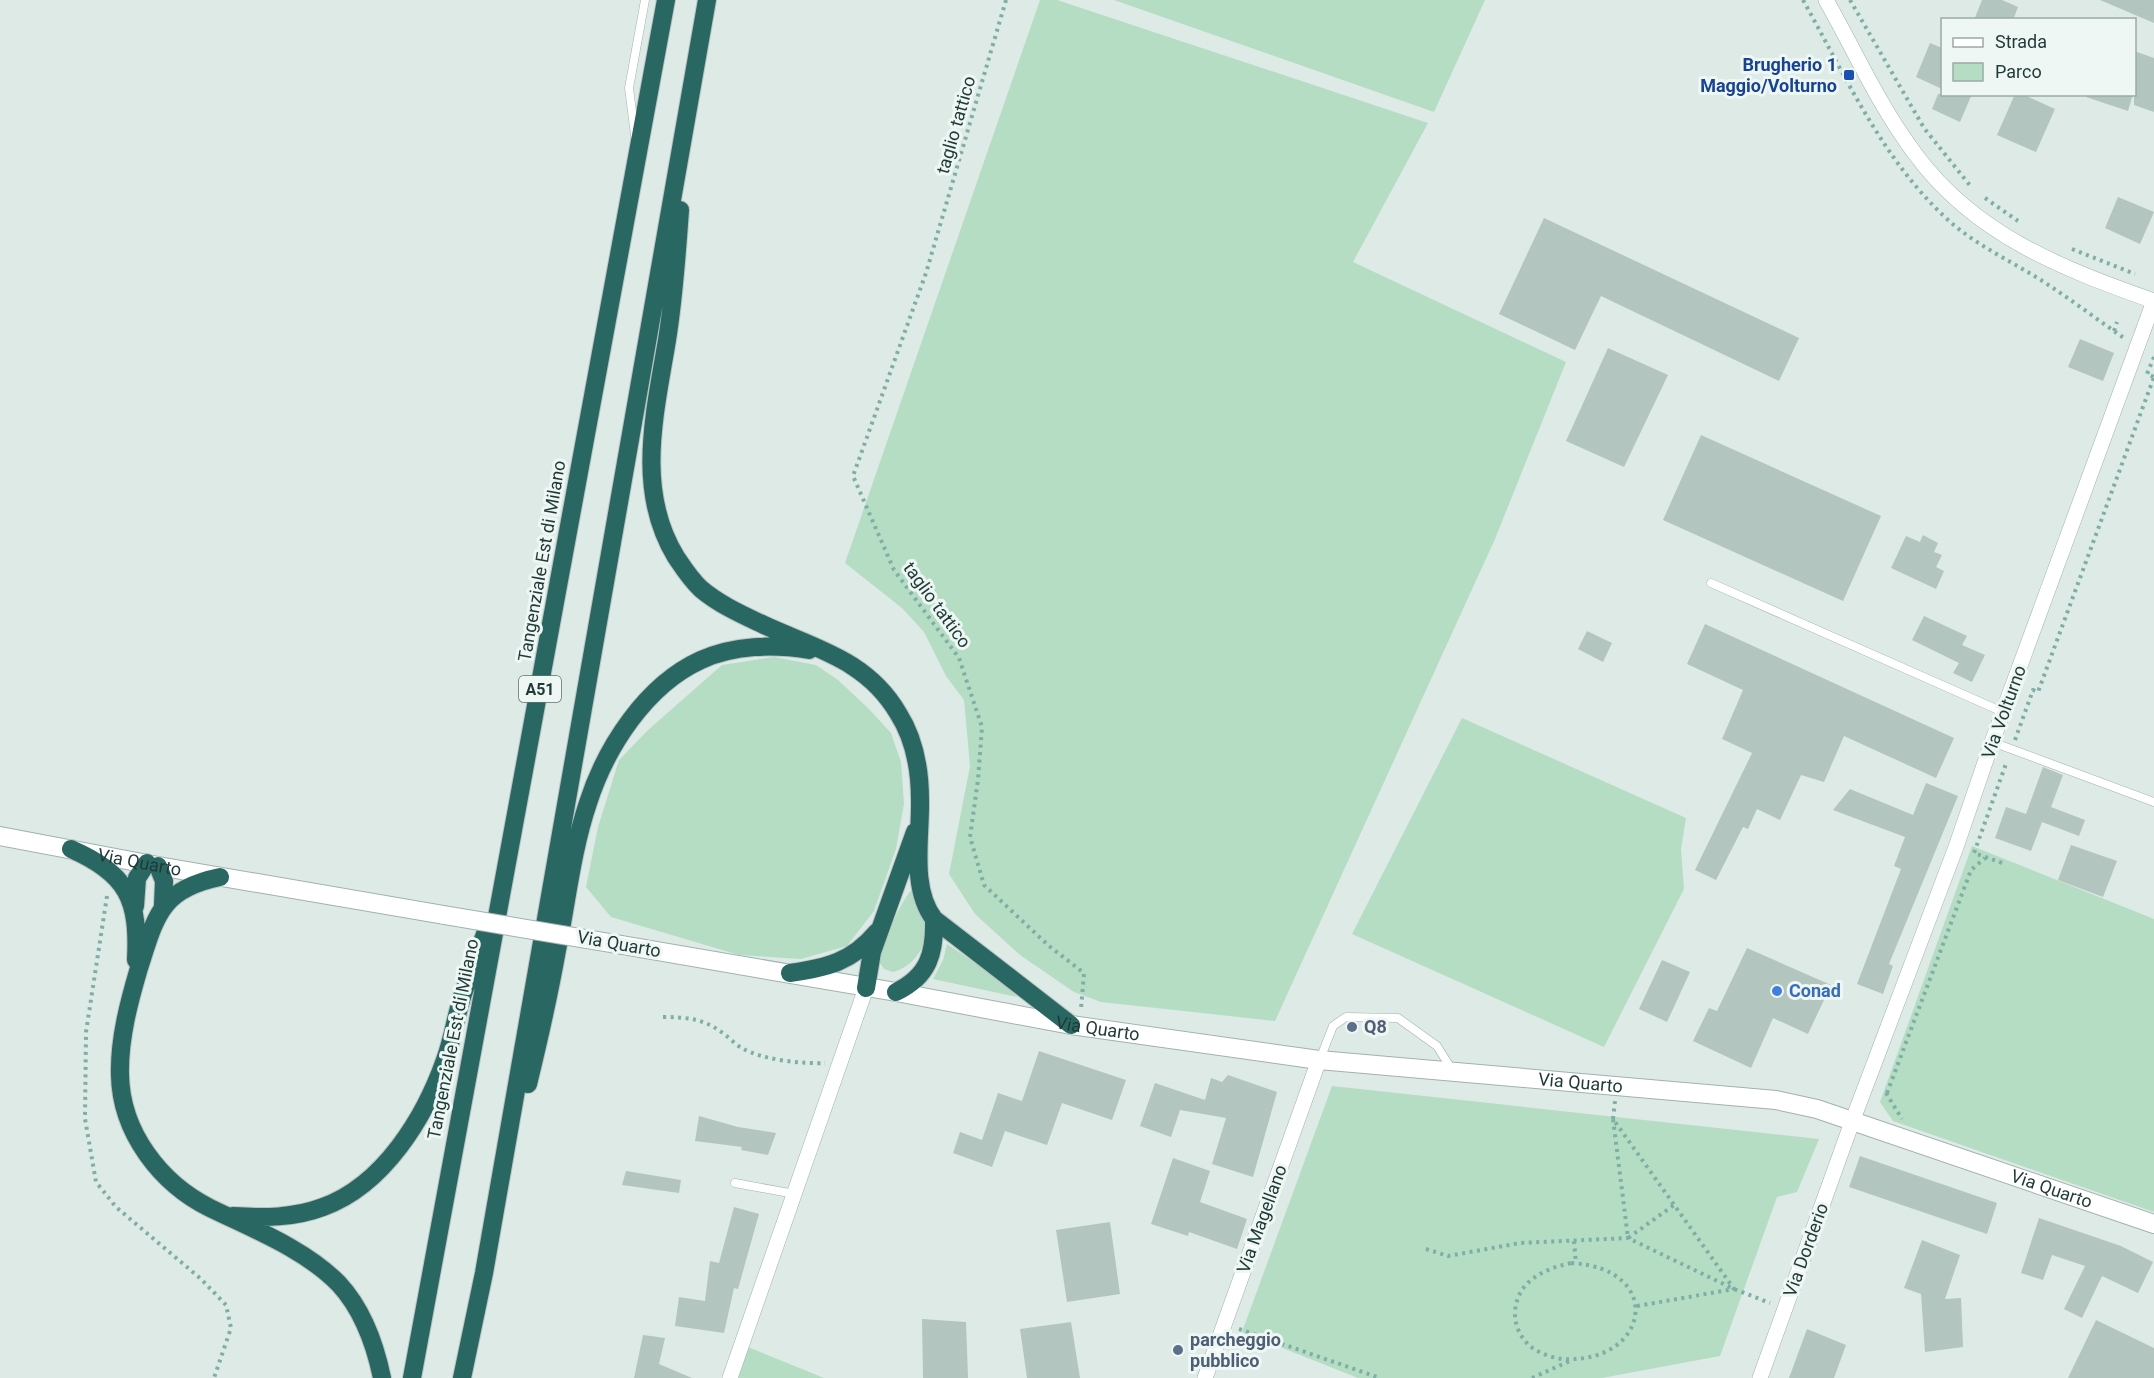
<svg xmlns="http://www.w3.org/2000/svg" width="2154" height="1378" viewBox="0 0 2154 1378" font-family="Roboto,sans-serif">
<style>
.green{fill:#b5ddc4}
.building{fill:#b3c5bf}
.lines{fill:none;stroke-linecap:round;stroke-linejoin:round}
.service-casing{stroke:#a1b2ae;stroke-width:9}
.minor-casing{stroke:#a1b2ae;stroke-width:16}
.tertiary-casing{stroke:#a1b2ae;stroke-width:20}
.motorway-casing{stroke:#bcc4c3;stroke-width:20}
.path{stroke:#7dafa5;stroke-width:4;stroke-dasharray:3 4.5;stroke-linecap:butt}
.service{stroke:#fff;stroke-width:8}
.minor{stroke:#fff;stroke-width:15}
.tertiary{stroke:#fff;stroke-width:18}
.motorway{stroke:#296862;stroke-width:18}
.tertiary-bridge-casing{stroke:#a1b2ae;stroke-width:20;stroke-linecap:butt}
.tertiary-bridge{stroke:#fff;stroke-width:18}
.transit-dot{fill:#1a4fb4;stroke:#eef7f3;stroke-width:2}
.shop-dot{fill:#3f7fe0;stroke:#eef7f3;stroke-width:2}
.service-dot{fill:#5c6f8a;stroke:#eef7f3;stroke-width:2}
.labels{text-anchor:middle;stroke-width:6;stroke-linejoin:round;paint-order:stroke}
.shield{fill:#eef7f3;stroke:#5d736f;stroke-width:1.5}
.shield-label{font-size:16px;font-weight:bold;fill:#1f3a36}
.transit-label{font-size:18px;font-weight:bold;fill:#164399;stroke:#eef7f3;text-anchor:end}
.street-label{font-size:18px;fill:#1f3a36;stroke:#eef7f3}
.shop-label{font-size:18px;font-weight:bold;fill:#366cbe;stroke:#eef7f3;text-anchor:start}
.service-label{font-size:18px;font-weight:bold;fill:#4e5e75;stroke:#eef7f3;text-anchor:start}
</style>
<rect width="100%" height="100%" fill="#deeae6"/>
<!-- green -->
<path class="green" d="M1040 0H1057L1428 123 1353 262 1566 362 1495 539 1275 1021 1101 1002 1074 992 1020 955 975 914 949 874 970 766 964 700 946 676 924 632 902 608 845 563Z
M1114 0H1485L1434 112Z
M774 657 816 665 838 680 869 709 891 733 901 762 904 804 896 849 874 911 847 946 801 959 739 955 611 917 586 887 598 827 619 760 648 730 722 665Z
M1462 718 1686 818 1681 849 1684 889 1604 1047 1352 934Z
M1972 846 2154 919V1212L1893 1121 1880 1102Z
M914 888C918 900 924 912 926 925 929 945 913 967 893 972L884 969 879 962C882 946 902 896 914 888Z
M947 944 1000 980 1017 997 933 979 943 960Z
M1332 1086 1819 1139 1797 1192 1777 1197 1720 1356 1602 1378H1358L1242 1332Z
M748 1347 824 1378H738Z"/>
<!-- building -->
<path class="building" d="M1982 0H2002L2018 7 2013 20H1974Z
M2100 0H2154V23Z
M1930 43 1942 48V89L1916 77Z
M2134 51 2154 58V112L2134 105Z
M1938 94H1972L1960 122 1932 109Z
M2015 94H2022L2055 109 2036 152 1997 135Z
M2087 94H2133L2128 111 2086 97Z
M2118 197 2154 212 2140 244 2105 228Z
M1544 218 1799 338 1779 381 1601 296 1575 350 1499 314Z
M2080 339 2114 353 2103 381 2068 367Z
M1608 348 1668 375 1624 467 1566 441Z
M1701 435 1881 516 1843 601 1663 520Z
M1923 535 1938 543 1934 552 1942 555 1936 567 1944 571 1936 589 1891 568 1906 536 1920 542Z
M1924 616 1967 636 1962 645 1985 655 1972 682 1953 673 1959 663 1912 640Z
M1705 624 1954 738 1936 778 1844 736 1824 782 1801 775 1780 820 1757 809 1748 829 1743 827 1716 880 1695 870 1752 753 1722 739 1743 690 1687 664Z
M1587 631 1612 643 1603 662 1578 649Z
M2043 767 2063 775 2051 807 2085 820 2079 836 2042 822 2031 851 1995 838 2006 807 2026 814Z
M1926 783 1958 796 1889 964 1893 966 1883 994 1857 984 1901 869 1894 866 1905 837 1833 810 1850 789 1913 815Z
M2071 845 2117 861 2103 897 2058 880Z
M1747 948 1831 985 1808 1034 1773 1018 1751 1068 1693 1041 1709 1008 1717 1011Z
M1662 960 1690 972 1667 1022 1639 1009Z
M1039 1051 1126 1080 1112 1120 1062 1103 1047 1145 1005 1131 992 1167 953 1153 960 1132 982 1140 998 1093 1022 1101Z
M1228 1075 1277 1092 1253 1177 1212 1164 1226 1118 1180 1110 1171 1137 1140 1126 1155 1083 1205 1100 1211 1078 1222 1082Z
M699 1116 738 1127 776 1133 768 1155 741 1150 742 1147 695 1141Z
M1860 1156 1997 1203 1987 1234 1849 1187Z
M1173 1158 1210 1171 1200 1202 1247 1219 1237 1249 1189 1232 1188 1236 1151 1224Z
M626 1171 681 1180 679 1193 622 1185Z
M734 1207 759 1214 738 1289 734 1288 724 1333 675 1326 679 1297 705 1301 710 1261 719 1263Z
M2039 1218 2121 1246 2153 1262 2138 1293 2102 1276 2082 1318 2064 1309 2085 1266 2052 1255 2043 1280 2021 1273Z
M1110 1222 1120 1294 1067 1302 1056 1230Z
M1922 1240 1960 1255 1945 1299 1961 1298 1963 1347 1925 1352 1921 1294 1904 1288Z
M922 1319 966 1322 968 1378H923Z
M2096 1320 2154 1348V1378H2068Z
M1071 1322 1080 1378H1027L1020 1329Z
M1807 1329 1846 1345 1834 1378H1789Z
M643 1335 665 1338 659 1364 692 1378H634Z"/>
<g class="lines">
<defs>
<path id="service" d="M635 135 629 88 645 0
M1711 583 2003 712
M1992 742 2154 802
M1320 1059 1333 1026 1346 1017 1398 1018 1437 1046 1452 1070
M735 1183 795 1194"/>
<path id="minor" d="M1826 0C1855 51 1880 108 1916 155 1975 235 2063 269 2154 301
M730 1378 866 988
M1205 1378 1319 1060
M1760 1378 1852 1122 1956 847 1992 742 2154 301"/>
<g id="tertiary">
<path id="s1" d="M0 836 158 866 444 915"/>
<path id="s2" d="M622 945 896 992 1071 1025 1319 1060 1776 1100 1817 1109 2154 1224"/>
</g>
<path id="motorway" d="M680 210C677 253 674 297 667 340 655 413 635 490 676 557 684 569 691 580 701 589 720 605 743 615 764 625 816 649 867 660 898 713 914 738 920 770 920 800 921 836 910 888 934 919L1071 1025
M71 849C128 874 139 900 136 960
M158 866 164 881 163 905
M220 877C161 889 156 915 139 968 129 1002 119 1039 120 1075 121 1132 160 1183 210 1208 253 1229 305 1249 339 1284 363 1310 375 1344 382 1378
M135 906 137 878 147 863
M790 973C826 968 852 962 877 932
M866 988 872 952 915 832
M896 992C929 976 935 953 934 919
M528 1084C539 1039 549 995 557 950 567 901 572 850 588 803 606 747 646 685 701 660 734 645 774 644 809 650
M233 1216C264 1218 294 1218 323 1207 384 1185 425 1117 445 1060 453 1038 456 1015 463 994 471 972 479 950 487 929
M412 1378 666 0
M462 1378 484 1273 707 0"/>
</defs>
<!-- service casing -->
<use href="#service" class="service-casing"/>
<!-- minor casing -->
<use href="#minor" class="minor-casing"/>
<!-- tertiary casing -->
<use href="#tertiary" class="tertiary-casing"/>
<!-- motorway casing -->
<use href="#motorway" class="motorway-casing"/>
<!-- path -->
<path class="path" d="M1006 0 926 273 853 476 894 570 959 658 982 727 978 780 970 837 984 885 1049 946 1084 973 1081 1009
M1803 0C1846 77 1882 159 1947 219 1971 241 1999 255 2026 271 2060 291 2092 316 2124 338
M1850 0 1924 128 1972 188
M1985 198 2018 221
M2072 249 2135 274
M2114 331 2117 322
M2154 357 2147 374 2154 377
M2015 740 2033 690 2038 692 2154 377
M2002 863 1974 853 2007 761
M107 896 86 1032 85 1119 96 1182 116 1207 201 1279 226 1305 231 1328 214 1378
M663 1017C687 1017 705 1019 724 1034 730 1038 736 1045 742 1048 762 1060 802 1064 825 1063
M1886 1093 1902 1119
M1887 1093 1971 870 1985 858
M1613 1119 1615 1101
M1574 1241 1576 1263
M1426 1249 1448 1256 1520 1243 1628 1238 1734 1289 1770 1303
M1571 1263C1666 1268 1650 1364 1563 1359 1551 1358 1533 1351 1526 1342 1519 1334 1515 1325 1515 1313 1516 1282 1543 1269 1571 1263Z
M1637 1306 1734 1289 1613 1119 1628 1238 1674 1205
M1239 1329 1380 1378
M1532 1378 1572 1360"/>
<!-- service -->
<use href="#service" class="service"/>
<!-- minor -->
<use href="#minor" class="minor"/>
<!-- tertiary -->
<use href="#tertiary" class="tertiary"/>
<!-- motorway -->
<use href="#motorway" class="motorway"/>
<defs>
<path id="tertiary-bridge" d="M444 915 622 945"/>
</defs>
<!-- tertiary-bridge casing -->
<use href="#tertiary-bridge" class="tertiary-bridge-casing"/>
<!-- tertiary-bridge -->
<use href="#tertiary-bridge" class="tertiary-bridge"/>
</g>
<!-- markers -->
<rect class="transit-dot" x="1843" y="69" width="12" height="12" rx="3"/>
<circle class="shop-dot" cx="1777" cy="991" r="6"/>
<g class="service-dot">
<circle cx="1352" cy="1027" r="6"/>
<circle cx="1178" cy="1350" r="6"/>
</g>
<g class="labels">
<!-- shield labels -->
<rect class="shield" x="519" y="676" width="42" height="26" rx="4.5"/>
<g class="shield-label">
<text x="540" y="695">A51</text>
</g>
<!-- transit labels -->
<g class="transit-label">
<text x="1837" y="71">Brugherio 1<tspan x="1837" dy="21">Maggio/Volturno</tspan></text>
</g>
<!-- street labels -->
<g class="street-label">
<text transform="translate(956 125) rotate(-74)" y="6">taglio tattico</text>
<text transform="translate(542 561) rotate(-80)" y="6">Tangenziale Est di Milano</text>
<text transform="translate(937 605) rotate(54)" y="6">taglio tattico</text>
<text transform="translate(2004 712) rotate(-70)" y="6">Via Volturno</text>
<text dy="6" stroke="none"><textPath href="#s1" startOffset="142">Via Quarto</textPath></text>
<text transform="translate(619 944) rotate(10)" y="6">Via Quarto</text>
<text dy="6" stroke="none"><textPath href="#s2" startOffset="483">Via Quarto</textPath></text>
<text transform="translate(453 1039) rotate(-79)" y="6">Tangenziale Est di Milano</text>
<text dy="6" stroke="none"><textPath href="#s2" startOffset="969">Via Quarto</textPath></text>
<text dy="6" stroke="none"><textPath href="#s2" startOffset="1455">Via Quarto</textPath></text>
<text transform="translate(1262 1219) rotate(-70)" y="6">Via Magellano</text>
<text transform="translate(1806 1250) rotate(-70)" y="6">Via Dorderio</text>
</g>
<!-- shop labels -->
<g class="shop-label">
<text x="1789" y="997">Conad</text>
</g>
<!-- service labels -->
<g class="service-label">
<text x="1364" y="1033">Q8</text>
<text x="1190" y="1346">parcheggio<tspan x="1190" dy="21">pubblico</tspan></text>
</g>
</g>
<!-- legend -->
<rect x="1941" y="18" width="195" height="78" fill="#eef7f3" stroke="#9baba7" stroke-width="1.5"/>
<rect x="1953" y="38" width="30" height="9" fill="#ffffff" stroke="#9baba7" stroke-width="1.5"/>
<text x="1995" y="48" font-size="18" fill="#1f3a36">Strada</text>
<rect x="1953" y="63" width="30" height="18" fill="#b5ddc4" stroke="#9baba7" stroke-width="1.5"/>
<text x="1995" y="78" font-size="18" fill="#1f3a36">Parco</text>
</svg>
